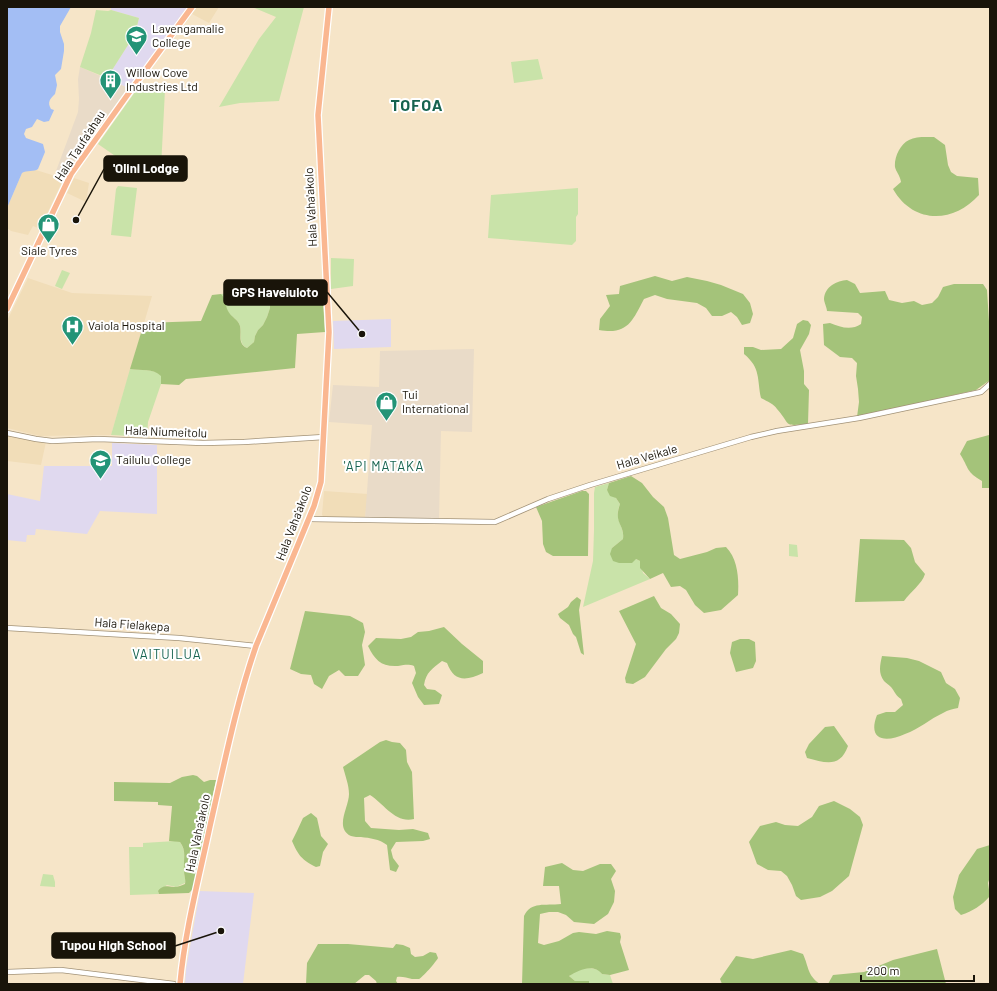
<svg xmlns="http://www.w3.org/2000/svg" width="997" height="991" viewBox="0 0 997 991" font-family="Barlow,sans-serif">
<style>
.built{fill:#f1ddb8}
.industrial{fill:#e9dbc8}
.education{fill:#e0d9ef}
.green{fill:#c9e3a9}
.forest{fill:#a4c37a}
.water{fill:#a3bef4}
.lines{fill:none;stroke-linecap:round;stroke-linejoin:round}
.minor-casing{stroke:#a29277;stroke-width:6}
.major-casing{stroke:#fff;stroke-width:8}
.minor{stroke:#fff;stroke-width:4.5}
.major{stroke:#fab791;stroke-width:5.5}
.labels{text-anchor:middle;stroke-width:4;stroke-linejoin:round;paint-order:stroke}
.poi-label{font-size:12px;fill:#191409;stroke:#fff;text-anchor:start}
.street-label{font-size:12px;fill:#191409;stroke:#fff}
.neighbourhood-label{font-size:13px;letter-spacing:1px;fill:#16634f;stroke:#fff}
.district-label{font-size:16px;font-weight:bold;letter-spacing:1px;fill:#16634f;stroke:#fff}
.leader{fill:none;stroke:#191409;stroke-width:1.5}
.callout-dot{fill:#191409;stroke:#fff;stroke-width:1.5}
.callout{fill:#191409;stroke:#191409;stroke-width:1.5}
.callout-label{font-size:13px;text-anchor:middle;font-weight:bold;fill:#fff}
</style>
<rect width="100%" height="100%" fill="#f6e5c8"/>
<!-- built -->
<path class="built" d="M197 7H219L209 23 192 14Z
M28 170H36L52 175 62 179V182L40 229 33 226 28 235 11 231 7 228V208L22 173Z
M74 178 89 183 86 202 67 193Z
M28 278 72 293 152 296 111 435 40 436 7 428V321Z
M7 435 33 441 46 442 41 465 7 461Z
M324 491 368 494 365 518 324 517 322 515Z"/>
<!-- industrial -->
<path class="industrial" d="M80 67 128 88 90 139 66 174 56 171 78 112 79 99 78 79Z
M474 349 472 432 441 431 439 519 365 518 372 425 329 422 333 385 379 387 380 351Z"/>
<!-- education -->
<path class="education" d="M111 7H187L128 88 107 78 135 34 139 18 111 10Z
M391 319V347L334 349 333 321Z
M112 443 157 445V514L100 511 87 534 36 529 35 535H27L26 542 7 540V494L40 501 44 466H112Z
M200 891 254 893 243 984H185L186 969Z"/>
<!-- green -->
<path class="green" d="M252 7H304L279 101 240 103 219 107 259 39 276 17Z
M96 10 108 11 111 10 139 18 135 34 107 78 80 67 91 33Z
M538 59 543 79 514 83 511 62Z
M143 84 165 90 161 168 131 167 98 144 140 85Z
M118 186 137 188 131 237 111 235 116 189Z
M578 188V214L576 217V241L572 245 488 238 491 195Z
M331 258 354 259 353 286 331 289Z
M62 270 70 273 62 289 55 286Z
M270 290V308L267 317 263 325 258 330 255 336 254 342 247 348C238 343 242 335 240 326 238 319 231 317 228 312 225 307 223 300 221 294Z
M130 369C141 371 153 368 162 376L161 384 148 422 147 437 111 435Z
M609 483 607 490 616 498 620 504C613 521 625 525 623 539L612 548 640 561 643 573 650 579 583 607 593 561 594 530V493L595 487Z
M789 544 797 545 798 557 789 556Z
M175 841 180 842C187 852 183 860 184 871 184 876 186 879 185 883L176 887 167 885 158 891 159 894 130 895 129 847H143V843Z
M43 874 53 875 55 882V887L40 886Z
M590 968 599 970 602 974 610 975 613 984H589V981H575L569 976 580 969Z"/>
<!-- forest -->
<path class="forest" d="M934 137 945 145 948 165 951 172 957 176 978 178 979 195C953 224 913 224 893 189L901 182C900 175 896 172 895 167 894 158 900 144 909 140 916 136 927 137 934 137Z
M655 276 672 281 687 277 707 281 721 285 743 294 750 303 753 314 750 323 742 325 737 317 731 312 722 316H712L706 308 697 303 667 299 655 295 644 299C632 322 627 335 599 330L600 319 610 306 606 295 619 294 620 286Z
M847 280 855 284 860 293 885 291 889 300 902 303 914 301 922 305 932 303 938 297 943 287 954 284H983L987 290 990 337V380L976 390 857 417 859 402 858 389 856 376 857 363 852 358 840 357 824 345 823 324 830 323C840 327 851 331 861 324L862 317 858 313 827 311C827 308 824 302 824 299 825 286 837 281 847 280Z
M319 285 322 287 325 332 297 334 295 368 186 379 179 385 161 384V376C153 368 141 371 130 369L144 323 201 321 212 295 221 294C226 299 225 305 228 311 231 317 238 319 240 326 242 335 237 343 247 348L254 342 255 336 258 330 263 325 267 317 270 308V290Z
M803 320 808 321 811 325 809 334 800 350 804 371V384L809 390 808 424C782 426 792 426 777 409 774 404 766 401 761 398 757 379 761 368 744 354V347H753L761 350 781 349 793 338 797 324Z
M990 430V488H982V481C966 472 969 468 960 454L967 441 989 435Z
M631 476 642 483 653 497 664 507 668 518 674 555 680 559 707 552 716 548 726 547C738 559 739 579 738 595L721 610 704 613 695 605 686 590 680 586 671 587 663 573 650 579 640 568V561L636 559 632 563H619L613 561 610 554 612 548 623 539C625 524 613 524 620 504L616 498 610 496 607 490 609 483Z
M582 491H586L589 494 588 556H553L546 552 543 544 542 521 536 507Z
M860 539 904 540 911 548 915 562 925 574C922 584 910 592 904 601L855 602Z
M654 596 661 608 671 614 680 624 679 633 676 639 666 649 645 677 633 684 626 683 625 678 636 644 619 611Z
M577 597 581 600 579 610 584 655 581 653 576 637 573 634 569 625 560 618 558 614 568 607 571 602Z
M305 611 350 616 363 623 365 632 362 645 365 665 358 676H345L339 670 329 676 322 689 314 684 311 675 301 674 290 669Z
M444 627 462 644 483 661V673C466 681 454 682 447 663L442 661C432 669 426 672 424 685L427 689 435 690 442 695 439 704 424 705 418 697 412 683 416 673 414 666C408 664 405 665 398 666 381 667 375 660 368 646L376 638 401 639 411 637 418 632 429 631Z
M740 639H749L755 642 756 661 753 668 736 672 730 653 732 642Z
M882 656 907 658 919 661 941 672 946 683 955 689 960 698 958 708C953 709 948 710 943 713 930 719 919 729 905 734 886 743 867 741 877 715L886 712H895L903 705 901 699C896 696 895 692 891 687 889 685 886 683 884 681 878 673 880 665 882 656Z
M834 726 848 746C840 768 826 763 807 758L805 752 809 744 825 727Z
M386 740 392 742 400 743 406 750 407 762 412 772 414 819C396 824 384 804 370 795L364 798 365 821 371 828 399 830 413 829 428 833 430 839 423 841 396 842 391 850 393 858 399 866 396 872 390 870 387 845C379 839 370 838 361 837 358 837 354 837 351 836 334 828 349 807 349 794 349 785 345 775 343 767L380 742Z
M193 775 197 776 204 782 210 780H216L193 889 189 893 159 894 158 891C164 884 167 887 174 887 178 887 182 885 185 884 186 879 184 876 184 871 183 860 187 851 180 842L169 841 172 806 158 805V802L114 801V782L170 783 182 777Z
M834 801 850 809 860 817 863 825 849 876 832 891 820 897 801 900 796 896 792 885 787 876 781 871 768 870 757 864 749 842 760 826 776 822 785 825 798 826 812 817 819 806Z
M311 813 317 818 321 836 328 844 323 852 320 866 316 867C302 860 298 855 292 841L297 831 303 818Z
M990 845V877L988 883 990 896C981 906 973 911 961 915L955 909 953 897 959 875 977 849Z
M562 863 573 870 583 871 600 864H611L616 871 611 879 615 891 614 902 608 914 594 924 574 922 566 915 558 912H549L540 914 538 943 544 945 559 941 573 933 579 932 596 934 607 931 620 933 621 937 620 942 629 970 610 975 602 974C593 963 579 970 569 976L575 981H589V984H522L524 916C531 901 545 906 561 904L559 886H543L545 867Z
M318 944H348L393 948 396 944 403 945 410 948 411 954 415 957 423 956 430 952 436 953 438 958C436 962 422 978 419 979 418 979 413 979 412 979 407 978 402 976 397 977L396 981 398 984H377L376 981 369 975H365L354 984H306L307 963Z
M937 949 946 984H828L833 975 864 972 893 960Z
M791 950 803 954C809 967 807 975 820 984H722L720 979 736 956 753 959Z"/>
<!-- water -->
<path class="water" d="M7 7H71L60 26V32L64 44V51L61 69 55 75 57 85 55 94C50 99 47 102 51 109L54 110 49 121 44 122 37 119 32 127 26 129 24 134 26 138 43 144 45 152 38 169C34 172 27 170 22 173L7 208Z"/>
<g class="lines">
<defs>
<path id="minor" d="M7 433 36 439 52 441 98 439 203 443 244 442 324 437
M309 519 495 522 548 499 590 485 751 437 777 431 859 418 981 392 990 384
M7 628 179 638 256 646
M7 972 61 970 174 984"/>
<path id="major" d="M7 309 71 174 131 90 192 7
M180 984C185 930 199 878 210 826 224 765 236 704 256 646L314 506 321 482 329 332 318 115 329 7"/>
</defs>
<!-- minor casing -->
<use href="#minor" class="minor-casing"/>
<!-- major casing -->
<use href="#major" class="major-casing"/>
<!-- minor -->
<use href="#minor" class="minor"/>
<!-- major -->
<use href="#major" class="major"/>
</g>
<!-- icons -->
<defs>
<symbol id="school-pin" viewBox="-11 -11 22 30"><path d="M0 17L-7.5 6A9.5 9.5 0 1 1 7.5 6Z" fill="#239477" stroke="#fff"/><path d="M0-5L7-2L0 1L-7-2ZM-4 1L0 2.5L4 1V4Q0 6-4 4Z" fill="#fff"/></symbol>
<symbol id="building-pin" viewBox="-11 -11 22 30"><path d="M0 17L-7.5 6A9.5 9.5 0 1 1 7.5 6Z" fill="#239477" stroke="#fff"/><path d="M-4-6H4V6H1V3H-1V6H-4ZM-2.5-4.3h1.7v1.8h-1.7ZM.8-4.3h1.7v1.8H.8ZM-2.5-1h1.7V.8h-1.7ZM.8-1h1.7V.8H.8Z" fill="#fff"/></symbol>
<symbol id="shop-pin" viewBox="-11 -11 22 30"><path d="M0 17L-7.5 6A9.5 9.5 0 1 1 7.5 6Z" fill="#239477" stroke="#fff"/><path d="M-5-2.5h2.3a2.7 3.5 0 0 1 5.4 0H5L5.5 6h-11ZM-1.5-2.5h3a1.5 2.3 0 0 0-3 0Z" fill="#fff"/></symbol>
<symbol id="hospital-pin" viewBox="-11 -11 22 30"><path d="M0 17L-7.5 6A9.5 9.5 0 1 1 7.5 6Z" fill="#239477" stroke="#fff"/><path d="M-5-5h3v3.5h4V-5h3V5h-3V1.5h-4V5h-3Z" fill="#fff"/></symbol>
</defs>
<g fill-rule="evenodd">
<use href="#school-pin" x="124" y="24" width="25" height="34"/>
<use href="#building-pin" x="98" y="68" width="25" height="34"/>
<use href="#shop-pin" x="36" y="212" width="25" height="34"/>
<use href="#hospital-pin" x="60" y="314" width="25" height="34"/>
<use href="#shop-pin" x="374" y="390" width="25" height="34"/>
<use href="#school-pin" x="88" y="448" width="25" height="34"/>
</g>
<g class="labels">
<!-- poi labels -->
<g class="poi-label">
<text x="152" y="33">Lavengamalie<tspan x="152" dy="14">College</tspan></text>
<text x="126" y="77">Willow Cove<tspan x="126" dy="14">Industries Ltd</tspan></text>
<text x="49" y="255" text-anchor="middle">Siale Tyres</text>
<text x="88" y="330">Vaiola Hospital</text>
<text x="402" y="399">Tui<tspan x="402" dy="14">International</tspan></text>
<text x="116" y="464">Tailulu College</text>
</g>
<!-- street labels -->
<g class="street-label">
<text transform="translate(80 146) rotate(-57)" y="4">Hala Taufa'ahau</text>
<text transform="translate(311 207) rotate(-93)" y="4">Hala Vaha'akolo</text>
<text transform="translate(166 432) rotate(2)" y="4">Hala Niumeitolu</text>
<text transform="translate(647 457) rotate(-16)" y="4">Hala Veikale</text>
<text transform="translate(294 523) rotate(-69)" y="4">Hala Vaha'akolo</text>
<text transform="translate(132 625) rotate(4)" y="4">Hala Fielakepa</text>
<text transform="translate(198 833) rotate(-78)" y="4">Hala Vaha'akolo</text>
</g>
<!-- neighbourhood labels -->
<g class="neighbourhood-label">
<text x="384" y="471">'API MATAKA</text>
<text x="167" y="659">VAITUILUA</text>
</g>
<!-- district labels -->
<g class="district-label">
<text x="417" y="111">TOFOA</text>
</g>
</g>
<!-- callouts -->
<path class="leader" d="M76 220L104 169M362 334L327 292M221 931L175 946"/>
<g class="callout-dot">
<circle cx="76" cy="220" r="4"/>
<circle cx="362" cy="334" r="4"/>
<circle cx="221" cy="931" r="4"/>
</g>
<g class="callout">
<rect x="104" y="156" width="83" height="25" rx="4"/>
<rect x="224" y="280" width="103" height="25" rx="4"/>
<rect x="52" y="933" width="123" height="25" rx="4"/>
</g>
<g class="callout-label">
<text x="146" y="173">'Olini Lodge</text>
<text x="275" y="297">GPS Haveluloto</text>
<text x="113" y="950">Tupou High School</text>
</g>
<!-- border -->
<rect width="997" height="991" fill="none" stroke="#191409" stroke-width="16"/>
<!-- scale -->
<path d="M861 975v6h113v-6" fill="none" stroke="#191409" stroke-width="2"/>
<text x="867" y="975" font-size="12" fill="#191409" stroke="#ffffff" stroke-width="3" paint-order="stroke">200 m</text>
</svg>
